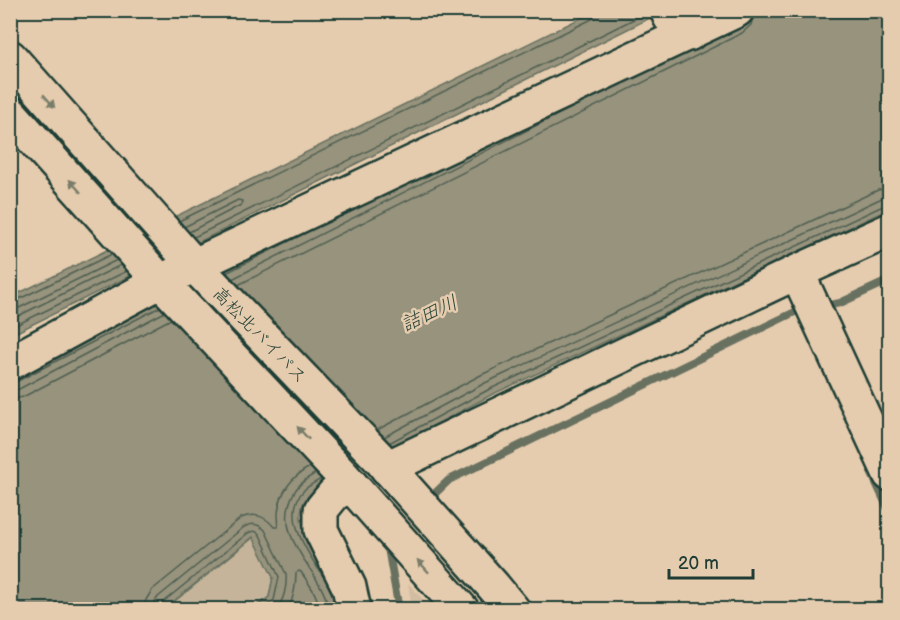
<svg xmlns="http://www.w3.org/2000/svg" width="900" height="620" viewBox="0 0 900 620" font-family="'Balsamiq Sans','Klee One',sans-serif">
<style>
.built{fill:#d2bda2}
.green{fill:#c5b49a;stroke:#727867;stroke-width:1.5}
.water{fill:#97937d;stroke:#677160;stroke-width:1.5}
.lines{fill:none;stroke-linecap:round;stroke-linejoin:round}
.shore{stroke:#4f5f51;stroke-width:1.5}
.stream{stroke:#677160;stroke-width:8}
.minor-casing{stroke:#1f3d34;stroke-width:38}
.trunk-casing{stroke:#1f3d34;stroke-width:38}
.minor{stroke:#e6ccae;stroke-width:33}
.trunk{stroke:#e6ccae;stroke-width:33}
.oneway{fill:#797d6b}
.labels{text-anchor:middle;stroke-width:5;stroke-linejoin:round;paint-order:stroke}
.street-label{font-size:18px;fill:#1f3d34;stroke:#e6ccae}
.water-label{font-size:20px;font-style:italic;fill:#2b463b;stroke:#e6ccae}
</style>
<rect width="100%" height="100%" fill="#e6ccae"/>
<filter id="ink" filterUnits="userSpaceOnUse"><feTurbulence type="fractalNoise" baseFrequency=".0167" numOctaves="2"/><feDisplacementMap in="SourceGraphic" scale="12" xChannelSelector="R" yChannelSelector="G"/><feConvolveMatrix kernelMatrix="1 2 1 2 8 2 1 2 1" color-interpolation-filters="sRGB"/></filter>
<g filter="url(#ink)">
<!-- built -->
<path class="built" d="M408 583 432 609H412Z"/>
<!-- green -->
<path class="green" d="M254 537 273 577 269 597 252 609 164 610Z"/>
<!-- water -->
<path class="water" d="M595 11H664L11 335V297Z
M737 11H889V209L491 395 314 490C307 496 301 505 301 514 299 533 333 590 343 609H252L269 597 273 577 253 537 164 609 11 610V378L146 307Z"/>
<g class="lines">
<!-- shore -->
<path class="shore" d="M179 221 592 19 595 15 596 10
M184 227 238 200 242 201 241 205 189 232
M194 237 650 11
M226 273 313 229
M232 279 573 107
M238 285 742 33 751 25 754 13
M10 302 15 301 112 254
M10 309 19 308 117 260
M10 320 121 265
M10 328 127 271
M10 383 16 382 160 307
M10 391 19 389 165 312
M10 400 23 397 171 319
M377 430 481 375 878 190 890 188
M384 437 485 383 882 198 890 197
M389 443 488 390 885 205 890 204
M316 473C304 480 296 486 291 499 274 541 323 571 329 610
M321 479C316 482 310 485 305 489 279 515 309 554 324 578
M144 610 146 600 152 590 241 518C255 512 265 516 274 527H278C279 522 278 518 278 513 280 492 292 476 310 467
M153 610 154 603 158 597 244 527C252 522 259 524 265 530L286 574C287 586 284 602 275 610
M161 610V605L163 602 248 533C253 530 257 531 260 535L279 577 274 600 262 610
M288 610C293 599 296 585 296 573L299 571 301 572C309 584 318 595 320 610"/>
<!-- stream -->
<path class="stream" d="M820 307 840 303 890 280
M871 472 890 513
M427 501 449 480 799 310 807 309
M387 542 399 610"/>
<defs>
<path id="minor" d="M667 10 670 17 689 34
M797 272 890 474
M10 363 161 281 737 10
M387 468 797 272 890 230
M351 485 334 494 321 510V530L349 587 354 610"/>
<path id="trunk" d="M10 57 194 265 378 457 494 587 513 610
M10 113 151 271 343 476 462 610"/>
</defs>
<!-- minor casing -->
<use href="#minor" class="minor-casing"/>
<!-- trunk casing -->
<use href="#trunk" class="trunk-casing"/>
<!-- minor -->
<use href="#minor" class="minor"/>
<!-- trunk -->
<use href="#trunk" class="trunk"/>
</g>
<!-- one-way arrows -->
<defs><path id="oneway-solid" d="M-6-.8H1V-3.2L6.5 0L1 3.2V.8H-6Z" transform="scale(1.5)"/></defs>
<g class="oneway">
<use href="#oneway-solid" transform="translate(49 101) rotate(49)"/>
<use href="#oneway-solid" transform="translate(75 186) rotate(-132)"/>
<use href="#oneway-solid" transform="translate(303 433) rotate(-133)"/>
<use href="#oneway-solid" transform="translate(423 566) rotate(-132)"/>
</g>
</g>
<g class="labels">
<!-- street labels -->
<g class="street-label">
<text transform="translate(260 335) rotate(46)" y="6">高松北バイパス</text>
</g>
<!-- water labels -->
<g class="water-label">
<text transform="translate(429 313) rotate(-24)" y="7">詰田川</text>
</g>
</g>
<!-- margin -->
<rect width="900" height="620" fill="none" stroke="#e6ccae" stroke-width="36"/>
<rect x="18" y="18" width="864" height="584" fill="none" stroke="#1f3d34" stroke-width="2" filter="url(#ink)"/>
<!-- scale -->
<path d="M669 569v9h84v-9" fill="none" stroke="#1f3d34" stroke-width="3"/>
<text x="678" y="569" font-size="18" fill="#1f3d34" stroke="#e6ccae" stroke-width="4.5" paint-order="stroke">20 m</text>
</svg>
